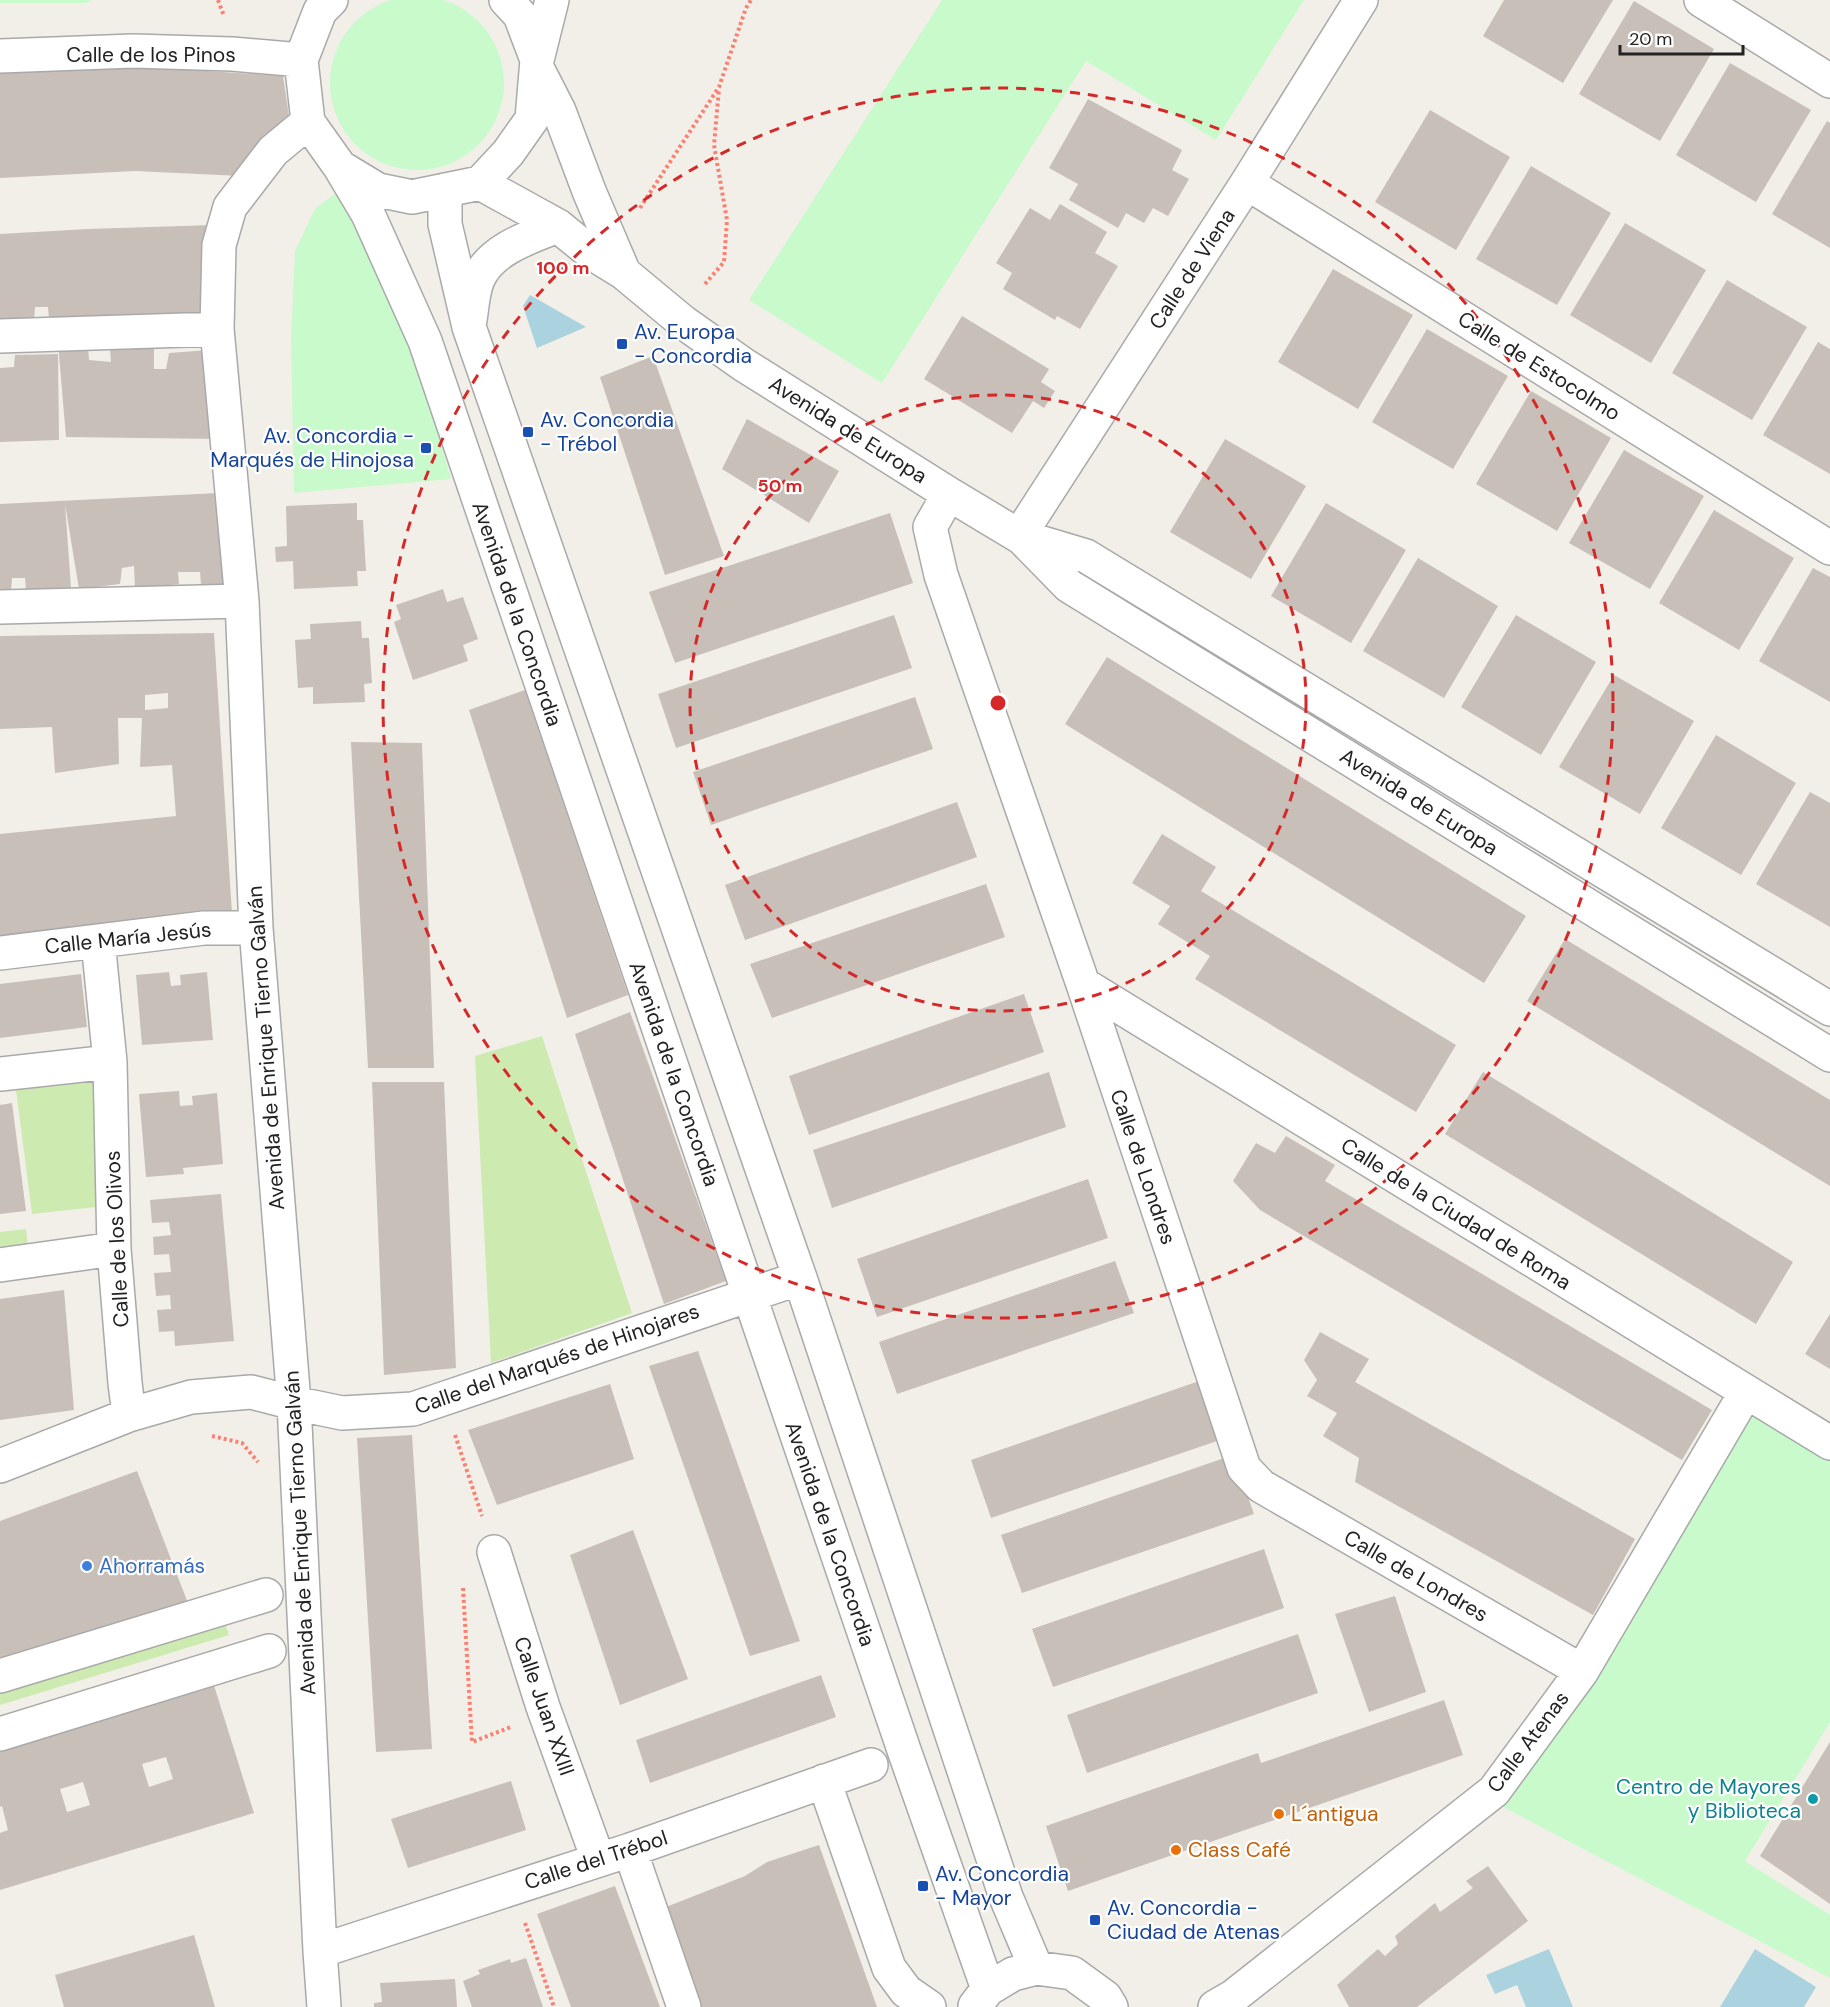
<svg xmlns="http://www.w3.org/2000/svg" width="1830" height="2007" viewBox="0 0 1830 2007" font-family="'DM Sans',sans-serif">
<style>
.grass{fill:#cdebb0}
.park{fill:#c8facc}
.water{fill:#aad3df}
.building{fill:#c7bfb8;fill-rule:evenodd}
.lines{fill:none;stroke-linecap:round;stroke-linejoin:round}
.minor-casing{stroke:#a9a9a9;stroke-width:36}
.path{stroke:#fa8072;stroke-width:4;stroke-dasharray:3 3;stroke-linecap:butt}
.minor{stroke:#fff;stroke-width:33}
.ring{fill:none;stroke:#d62828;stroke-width:3;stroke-dasharray:10 8}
.transit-dot{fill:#1a4fb4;stroke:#fff;stroke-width:2}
.shop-dot{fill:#3f7fe0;stroke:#fff;stroke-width:2}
.culture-dot{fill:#0f9aa8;stroke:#fff;stroke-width:2}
.food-dot{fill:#e8710a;stroke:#fff;stroke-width:2}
.labels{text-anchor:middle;stroke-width:4.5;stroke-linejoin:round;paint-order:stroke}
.street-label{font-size:21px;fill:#222;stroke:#fff}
.transit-label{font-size:21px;fill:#164399;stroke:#fff;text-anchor:start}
.shop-label{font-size:21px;fill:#366cbe;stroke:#fff;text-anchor:start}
.culture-label{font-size:21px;fill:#0d838f;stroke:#fff;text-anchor:end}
.food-label{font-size:21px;fill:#c56008;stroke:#fff;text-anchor:start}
.centre{fill:#d62828;stroke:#fff;stroke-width:3}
.ring-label{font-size:18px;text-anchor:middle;font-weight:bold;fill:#d62828;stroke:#fff;stroke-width:4.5;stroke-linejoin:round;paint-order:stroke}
</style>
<rect width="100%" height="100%" fill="#f2efe9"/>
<!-- grass -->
<path class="grass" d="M542 1036 632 1313 491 1363 475 1056Z
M95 1082 96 1207 32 1214 16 1090Z
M26 1229 28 1247 0 1251V1232Z
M223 1618 229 1635 0 1705V1688Z"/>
<!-- park -->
<path class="park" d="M330 83a87 87 0 1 1 174 0a87 87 0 1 1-174 0Z
M0 0H92L86 3H0Z
M942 0H1304L1216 140 1086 61 882 383 749 300Z
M337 192 350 208 412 345 451 479 294 493 291 340 295 251 315 209Z
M1753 1414 1830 1461V1722L1745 1861 1830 1915V1978L1501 1806 1626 1630Z"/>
<!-- water -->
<path class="water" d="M530 295 586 327 537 348 523 306Z
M1549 1949 1573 2007H1526L1517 1985 1495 1994 1486 1975Z
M1755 1949 1816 1987 1804 2007H1720Z"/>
<!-- building -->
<path class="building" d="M1504 0H1613L1563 83 1483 36Z
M1634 1 1714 49 1660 141 1579 94Z
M1730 63 1811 110 1756 202 1676 155Z
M132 66 283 76 290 123 241 176 135 171 0 178V70Z
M1088 99 1182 150 1172 170 1189 179 1168 216 1153 208 1144 223 1126 213 1118 228 1069 200 1078 184 1049 168Z
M1430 110 1510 157 1456 250 1375 202Z
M1827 121 1830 123V248L1772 214Z
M1531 166 1611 213 1557 305 1476 259Z
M1060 204 1107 232 1095 253 1118 266 1080 329 1057 316 1055 320 1003 289 1012 273 996 263 1030 208 1050 220Z
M1625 223 1706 270 1651 363 1570 315Z
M213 225 206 319H49L48 307H35L34 320 0 322V234L88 229Z
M1333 269 1413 315 1358 409 1278 362Z
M1727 280 1807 327 1752 420 1672 373Z
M962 316 1049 369 1041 382 1055 391 1044 408 1033 401 1012 433 924 379Z
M1427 329 1508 376 1453 469 1372 422Z
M1818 342 1830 349V474L1763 435Z
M58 343 88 347 89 360 111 362 110 349 154 346V369H166L169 353 210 350 220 439 66 437Z
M58 354 59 440 0 442V368L14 367 15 355Z
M653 356 724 556 665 575 600 377Z
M1531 391 1611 438 1557 531 1476 484Z
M747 419 839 471 809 523 722 469Z
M1225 439 1306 486 1251 579 1170 532Z
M1624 450 1704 496 1650 589 1569 543Z
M218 493 231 587 201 585 200 572H178L179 584 135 589 134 566 122 568 120 584 79 589 65 504 71 588 26 590 25 578H12L11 590 0 591V504Z
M357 503V520H363L366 571H357L358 586 294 589 293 561 276 562 275 547 287 546 286 506Z
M1326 503 1406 550 1351 643 1271 596Z
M1714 510 1794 558 1739 650 1659 603Z
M890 513 913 583 675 663 649 592Z
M1418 558 1498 606 1444 698 1363 651Z
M1813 568 1830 577V702L1759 661Z
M443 589 447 602 463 597 478 639 463 645 468 661 413 680 394 622 401 619 396 605Z
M894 615 912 668 676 748 658 694Z
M1516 615 1596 662 1541 755 1461 707Z
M361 621 362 638H369L372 683 364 684 365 702 313 704V687L298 688 295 640 311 639 310 624Z
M214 633 232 913 0 941V834L176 816 172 765 140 767 142 718H118L119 764 55 773 52 727 0 729V636ZM168 693V708L145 710V695Z
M1107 657 1526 916 1484 983 1065 724Z
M1614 675 1694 721 1640 814 1559 767Z
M525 690 628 995 567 1018 469 710Z
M915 697 933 749 711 825 693 772Z
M1716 735 1796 783 1741 875 1661 828Z
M351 742 422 743 434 1068H368Z
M1810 792 1830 803V927L1756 884Z
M957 802 977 857 745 940 725 885Z
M1162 834 1216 867 1201 891 1456 1045 1416 1112 1195 979 1210 956 1158 924 1170 906 1132 883Z
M986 884 1005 937 772 1018 750 964Z
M1565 939 1830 1100V1186L1527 1001Z
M169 972 171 986 181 985 180 975 207 972 213 1040 142 1045 136 975Z
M81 974 87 1027 0 1038V984Z
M1024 994 1044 1052 809 1135 789 1076Z
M630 1012 726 1281 664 1304 575 1034Z
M1049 1072 1066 1127 832 1208 813 1150Z
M1483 1072 1793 1262 1756 1324 1445 1134Z
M372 1082H444L456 1368 384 1375Z
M179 1091 180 1106 193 1105 192 1096 217 1093 223 1164 183 1168 184 1174 146 1177 139 1094Z
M12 1103 26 1211 0 1214V1105Z
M1286 1136 1335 1165 1325 1181 1712 1410 1682 1460 1260 1210 1233 1181 1256 1143 1275 1153Z
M1088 1179 1108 1238 877 1317 857 1259Z
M221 1194 234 1341 175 1346 174 1331 159 1332 157 1310 171 1309 170 1295 156 1296 154 1273 171 1272 169 1254 154 1255 153 1237 171 1235 169 1222 152 1223 150 1200Z
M1115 1261 1134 1313 897 1394 879 1342Z
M64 1290 74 1410 0 1420V1299Z
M1830 1314V1369L1805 1354Z
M1320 1332 1369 1359 1355 1382 1635 1539 1593 1615 1355 1482 1359 1458 1323 1436 1337 1413 1307 1396 1317 1380 1304 1360Z
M698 1351 800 1641 750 1656 649 1366Z
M1202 1380 1223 1439 991 1518 971 1460Z
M610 1384 634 1459 497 1505 468 1430Z
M412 1435 432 1749 376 1752 357 1438Z
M1233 1455 1254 1514 1022 1593 1001 1535Z
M137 1471 191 1611 0 1670V1521Z
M633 1530 688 1679 620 1705 570 1555Z
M1264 1549 1284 1608 1053 1687 1032 1629Z
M1395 1596 1426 1692 1369 1712 1335 1614Z
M1298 1634 1318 1693 1087 1773 1067 1715Z
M821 1675 836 1717 650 1783 636 1740Z
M212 1679 254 1813 0 1890V1833L8 1830 2 1806 0 1807V1744ZM166 1757 173 1779 149 1787 142 1764ZM83 1782 90 1805 67 1812 60 1789Z
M1444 1700 1463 1755 1068 1891 1046 1826 1258 1753 1261 1763Z
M1830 1742V1904L1760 1856Z
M511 1781 526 1830 408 1868 391 1819Z
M819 1845 877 2007H702L666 1907 745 1876 767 1862Z
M1488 1866 1528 1921 1417 2007H1349L1337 1985 1378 1949 1385 1956 1398 1944 1395 1936 1435 1903 1440 1912 1473 1888 1466 1881Z
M615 1886 660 2007H571L537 1914Z
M194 1935 215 2007H64L55 1975Z
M526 1958 543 2007H472L463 1981 480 1974 478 1970 510 1959 511 1963Z
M455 1979 457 2007H374V2003L382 2002 380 1983Z"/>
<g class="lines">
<defs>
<path id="minor" d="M331 0 320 11 301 60 308 122 340 167 378 190 412 197 480 183 508 153 532 119 537 60 520 15 506 0
M1701 0 1830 81
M0 56 133 51 232 54 301 60
M537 60 552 0
M537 68 559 111 589 191 624 273
M308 122 273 151 230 207 219 245 217 329 242 601 256 928 294 1403 320 1951 324 2007
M340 167 368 214 425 341 905 1753 988 1989
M480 183 558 226 590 252 624 273 683 322 744 365 949 494 1019 536 1086 556 1830 1009
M1247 183 1830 548
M445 190V224L469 327 800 1278 1006 1897 1036 1968
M470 320C472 307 473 290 478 279 491 249 530 237 558 226
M0 336 217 329
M949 494 930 527 941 575 1083 984 1244 1468 1261 1486 1582 1671
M1019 536 1247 183 1361 0
M1023 539 1069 586 1830 1055
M0 607 242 601
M98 941 110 1062 114 1249 125 1383 129 1415
M0 953 204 928H256
M1083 984 1830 1443
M0 1074 110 1062
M0 1265 114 1249
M0 1466 129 1415 191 1397 251 1392 294 1403 342 1413 413 1409 800 1278
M494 1552 543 1707 598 1859
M0 1676 266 1595
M0 1734 269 1651
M824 1781 889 1968 906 1991 929 2007
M630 1850 684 2007
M320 1951 630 1850 871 1765
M975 2006 988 1989 1013 1974 1036 1968 1072 1973 1105 1997 1111 2007
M1215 2007 1234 1996 1494 1791 1582 1671 1746 1392"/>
</defs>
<!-- minor casing -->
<use href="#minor" class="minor-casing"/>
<!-- path -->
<path class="path" d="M218 0 224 16
M640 208 719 87 746 8 751 0
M705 284 724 262 727 220 714 145 719 89
M455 1435 482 1516
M212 1436 242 1443 258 1462
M463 1588 472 1742 511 1727
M525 1923 554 2007"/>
<!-- minor -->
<use href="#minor" class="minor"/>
</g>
<!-- distance rings -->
<g class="ring">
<circle cx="998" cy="703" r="308"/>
<circle cx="998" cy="703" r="615"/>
</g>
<!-- markers -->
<g class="transit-dot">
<rect x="616" y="338" width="12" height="12" rx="3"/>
<rect x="522" y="426" width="12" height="12" rx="3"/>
<rect x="420" y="442" width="12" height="12" rx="3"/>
<rect x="917" y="1880" width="12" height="12" rx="3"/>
<rect x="1089" y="1914" width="12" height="12" rx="3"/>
</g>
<circle class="shop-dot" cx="87" cy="1566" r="6"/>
<circle class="culture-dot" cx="1813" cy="1799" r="6"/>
<g class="food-dot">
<circle cx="1279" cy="1814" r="6"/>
<circle cx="1176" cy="1850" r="6"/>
</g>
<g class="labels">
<!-- street labels -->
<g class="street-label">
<text x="151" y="62">Calle de los Pinos</text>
<text transform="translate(1192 269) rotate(-57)" y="7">Calle de Viena</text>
<text transform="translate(1539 366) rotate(32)" y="7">Calle de Estocolmo</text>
<text transform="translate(848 430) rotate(32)" y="7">Avenida de Europa</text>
<text transform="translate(517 614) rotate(71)" y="7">Avenida de la Concordia</text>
<text transform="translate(1419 802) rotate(32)" y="7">Avenida de Europa</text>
<text transform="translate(128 938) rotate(-6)" y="7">Calle María Jesús</text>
<text transform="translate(266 1048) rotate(-94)" y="7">Avenida de Enrique Tierno Galván</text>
<text transform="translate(674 1074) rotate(71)" y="7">Avenida de la Concordia</text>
<text transform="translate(1143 1167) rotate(71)" y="7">Calle de Londres</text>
<text transform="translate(1456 1214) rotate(32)" y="7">Calle de la Ciudad de Roma</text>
<text transform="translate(117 1239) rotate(-93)" y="7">Calle de los Olivos</text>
<text transform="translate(557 1359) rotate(-19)" y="7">Calle del Marqués de Hinojares</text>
<text transform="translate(300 1533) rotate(-93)" y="7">Avenida de Enrique Tierno Galván</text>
<text transform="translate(830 1534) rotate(71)" y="7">Avenida de la Concordia</text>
<text transform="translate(1416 1576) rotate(30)" y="7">Calle de Londres</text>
<text transform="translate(544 1706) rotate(71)" y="7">Calle Juan XXIII</text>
<text transform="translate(1528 1742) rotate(-53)" y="7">Calle Atenas</text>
<text transform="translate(596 1860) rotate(-18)" y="7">Calle del Trébol</text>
</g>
<!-- transit labels -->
<g class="transit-label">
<text x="634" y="339">Av. Europa<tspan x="634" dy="24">- Concordia</tspan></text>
<text x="540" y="427">Av. Concordia<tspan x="540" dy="24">- Trébol</tspan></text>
<text x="414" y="443" text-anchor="end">Av. Concordia -<tspan x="414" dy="24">Marqués de Hinojosa</tspan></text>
<text x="935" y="1881">Av. Concordia<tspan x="935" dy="24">- Mayor</tspan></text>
<text x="1107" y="1915">Av. Concordia -<tspan x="1107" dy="24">Ciudad de Atenas</tspan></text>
</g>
<!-- shop labels -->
<g class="shop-label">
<text x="99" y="1573">Ahorramás</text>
</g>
<!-- culture labels -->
<g class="culture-label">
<text x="1801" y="1794">Centro de Mayores<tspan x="1801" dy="24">y Biblioteca</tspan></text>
</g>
<!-- food labels -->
<g class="food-label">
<text x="1291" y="1821">L´antigua</text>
<text x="1188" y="1857">Class Café</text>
</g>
</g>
<circle cx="998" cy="703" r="9" class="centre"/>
<g class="ring-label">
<text x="563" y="274">100 m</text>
<text x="780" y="492">50 m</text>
</g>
<!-- scale -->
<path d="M1620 45v9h123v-9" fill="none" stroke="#222222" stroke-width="3"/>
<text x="1629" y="45" font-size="18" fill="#222222" stroke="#ffffff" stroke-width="4.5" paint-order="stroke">20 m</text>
</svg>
